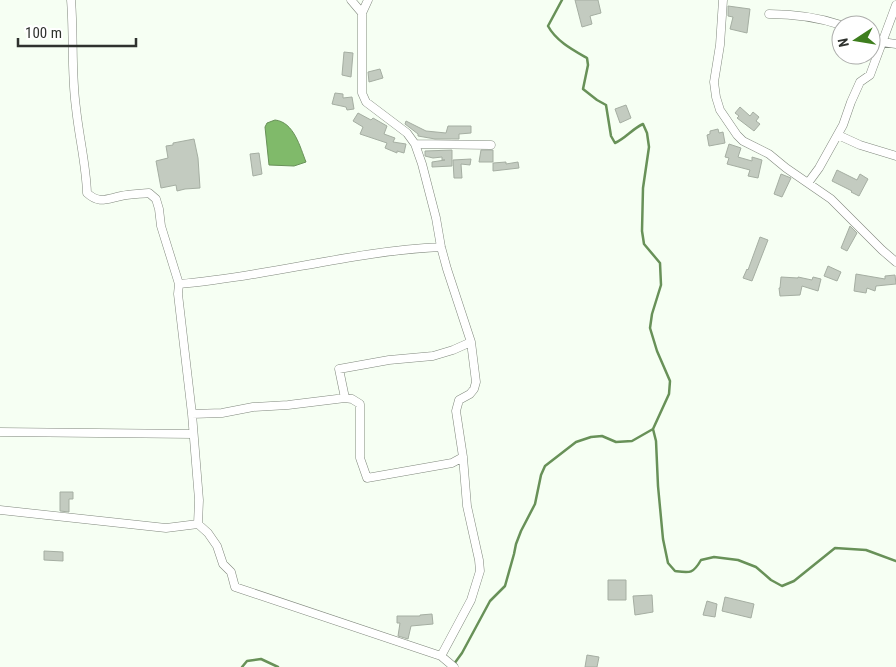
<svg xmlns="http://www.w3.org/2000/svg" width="896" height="667" viewBox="0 0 896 667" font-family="'Roboto Condensed',sans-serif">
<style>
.water{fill:#80ba6a;stroke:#689158}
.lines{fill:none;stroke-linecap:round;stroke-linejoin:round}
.stream{stroke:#689158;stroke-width:2.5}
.building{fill:#c3cbc0;stroke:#a5aea2}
.street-casing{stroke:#80887d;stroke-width:9}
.street{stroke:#fff;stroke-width:8}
</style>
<rect width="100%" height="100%" fill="#f6fff3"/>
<!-- water -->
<path class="water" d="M275 120C294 122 300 147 306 162L294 166 269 165 265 127 267 123Z"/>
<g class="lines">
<!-- stream -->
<path class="stream" d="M562 0 548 26C556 41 573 50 587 58L588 65 583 89 597 100 606 105 611 136 615 143C626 138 632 129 643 124L647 133 649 147 643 188 642 231 644 244 660 263 661 285 652 314 650 328 657 351 670 381 669 394 653 429 656 441 658 486 663 539 668 563 675 571C690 573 693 574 701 560L714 557 738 560 756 567 771 580 782 586 794 581 835 548 866 550 896 561
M454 664 462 653 490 601 505 586 514 554 516 544 521 531 535 504 541 475 545 466 576 442 591 437 602 436 616 442 632 441 653 429
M242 667 247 661 261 659 278 667"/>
</g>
<!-- building -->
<path class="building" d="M575 0H598L601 13 590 16 592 24 582 27Z
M728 6 750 9 747 33 730 29 733 17 728 16Z
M344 52 353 53 351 77 342 75Z
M380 69 383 78 369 82 368 72Z
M335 93 343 94V98L352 97 354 109 347 110 346 107 332 104Z
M626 105 631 118 620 123 615 109Z
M740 107 750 116 753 112 759 117 756 121 760 124 754 131 737 118 739 116 735 113Z
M358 113 371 120 373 118 387 126 384 134 395 138 393 142 406 144 404 153 397 151V153L385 148 387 143 360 134 363 127 353 121Z
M406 121 426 131 446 133 448 126H471V133L459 134V139H435L418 136V134L405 124Z
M718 129 719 133 723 132 725 143 709 146 707 135 710 134V131Z
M194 139 198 158 200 188 185 189 177 191 176 185 161 188 156 161 168 158 166 146 173 145V143Z
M729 144 741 148 738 157 752 161V157L762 160 758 178 748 176 750 170 727 164 729 158 725 157Z
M452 150V166L432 167V162L445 160H442V157L433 158 425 156V151Z
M481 150H493V162H479Z
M259 153 262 174 253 176 250 154Z
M471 159 470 165 461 164 462 178H454L453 160Z
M506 162V164L518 162 519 168 493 171V163Z
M837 170 857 180 860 174 868 179 859 196 851 192 852 191 832 181Z
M781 174 791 178 782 197 774 194Z
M850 226 857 233 847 251 841 248Z
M760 237 768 240 752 281 743 278 747 269 748 270Z
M828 266 841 272 837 281 824 276Z
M856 274 885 279V276L895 275 896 284 876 286 875 291 867 288 866 293 854 291Z
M781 277 798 278V277L812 280 813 277 821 279 818 291 802 286 800 295 780 296 779 288H780Z
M60 492H73V499H69V512L60 511Z
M44 551 63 552V561L44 560Z
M608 580H626V600H608Z
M652 595 653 612 635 615 633 596Z
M725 597 754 604 751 618 722 611Z
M707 601 717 604 715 617 703 615Z
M432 614 433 624 411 626 408 639 398 636 400 623H397V616H420V615Z
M587 655 599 657 597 667H585Z"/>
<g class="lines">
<defs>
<path id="street" d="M71 0C74 36 71 72 76 108 79 137 86 164 87 193 99 204 106 199 121 196 130 194 140 194 149 193L156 199 159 209 161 226 179 284 178 294 192 414 199 500 198 524
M351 0 362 13V93L366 102 407 133 415 144 422 164 436 218 441 247 447 269 471 342 476 382 474 389 470 394 459 400 456 411 463 457 467 506 479 560 480 571 471 600 441 656 454 667
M723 0 720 45 714 82 716 97 720 110 737 135 743 141 769 154 786 168 831 199 882 250 896 262
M362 13 368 0
M769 14C794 14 817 17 841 25
M871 37 882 42 896 44
M838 135 860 145 896 156
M415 144 491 145
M808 183 819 168 843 125 851 102 860 82 870 75 896 5
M179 284C267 277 352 251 441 247
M345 398 352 399 360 404V458L367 478 452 463 463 457
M192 414 222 413 253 407 288 405 345 398 339 369 389 360 433 356 453 350 471 342
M0 432 193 434
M0 510 166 528 198 524 208 533 217 546 223 564 231 572 235 587 441 656"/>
</defs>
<!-- street casing -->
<use href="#street" class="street-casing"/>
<!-- street -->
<use href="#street" class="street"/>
</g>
<!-- north arrow -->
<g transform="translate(856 40) rotate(258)"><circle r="24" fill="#ffffff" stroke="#acadab"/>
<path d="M0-4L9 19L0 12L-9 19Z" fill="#3e7e1e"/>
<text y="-8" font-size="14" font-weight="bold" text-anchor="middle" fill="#2f322e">N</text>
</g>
<!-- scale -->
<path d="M18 38v8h118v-8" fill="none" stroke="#2f322e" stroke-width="2.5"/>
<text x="25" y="38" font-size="15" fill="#2f322e" stroke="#ffffff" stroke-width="4" paint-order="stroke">100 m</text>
</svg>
